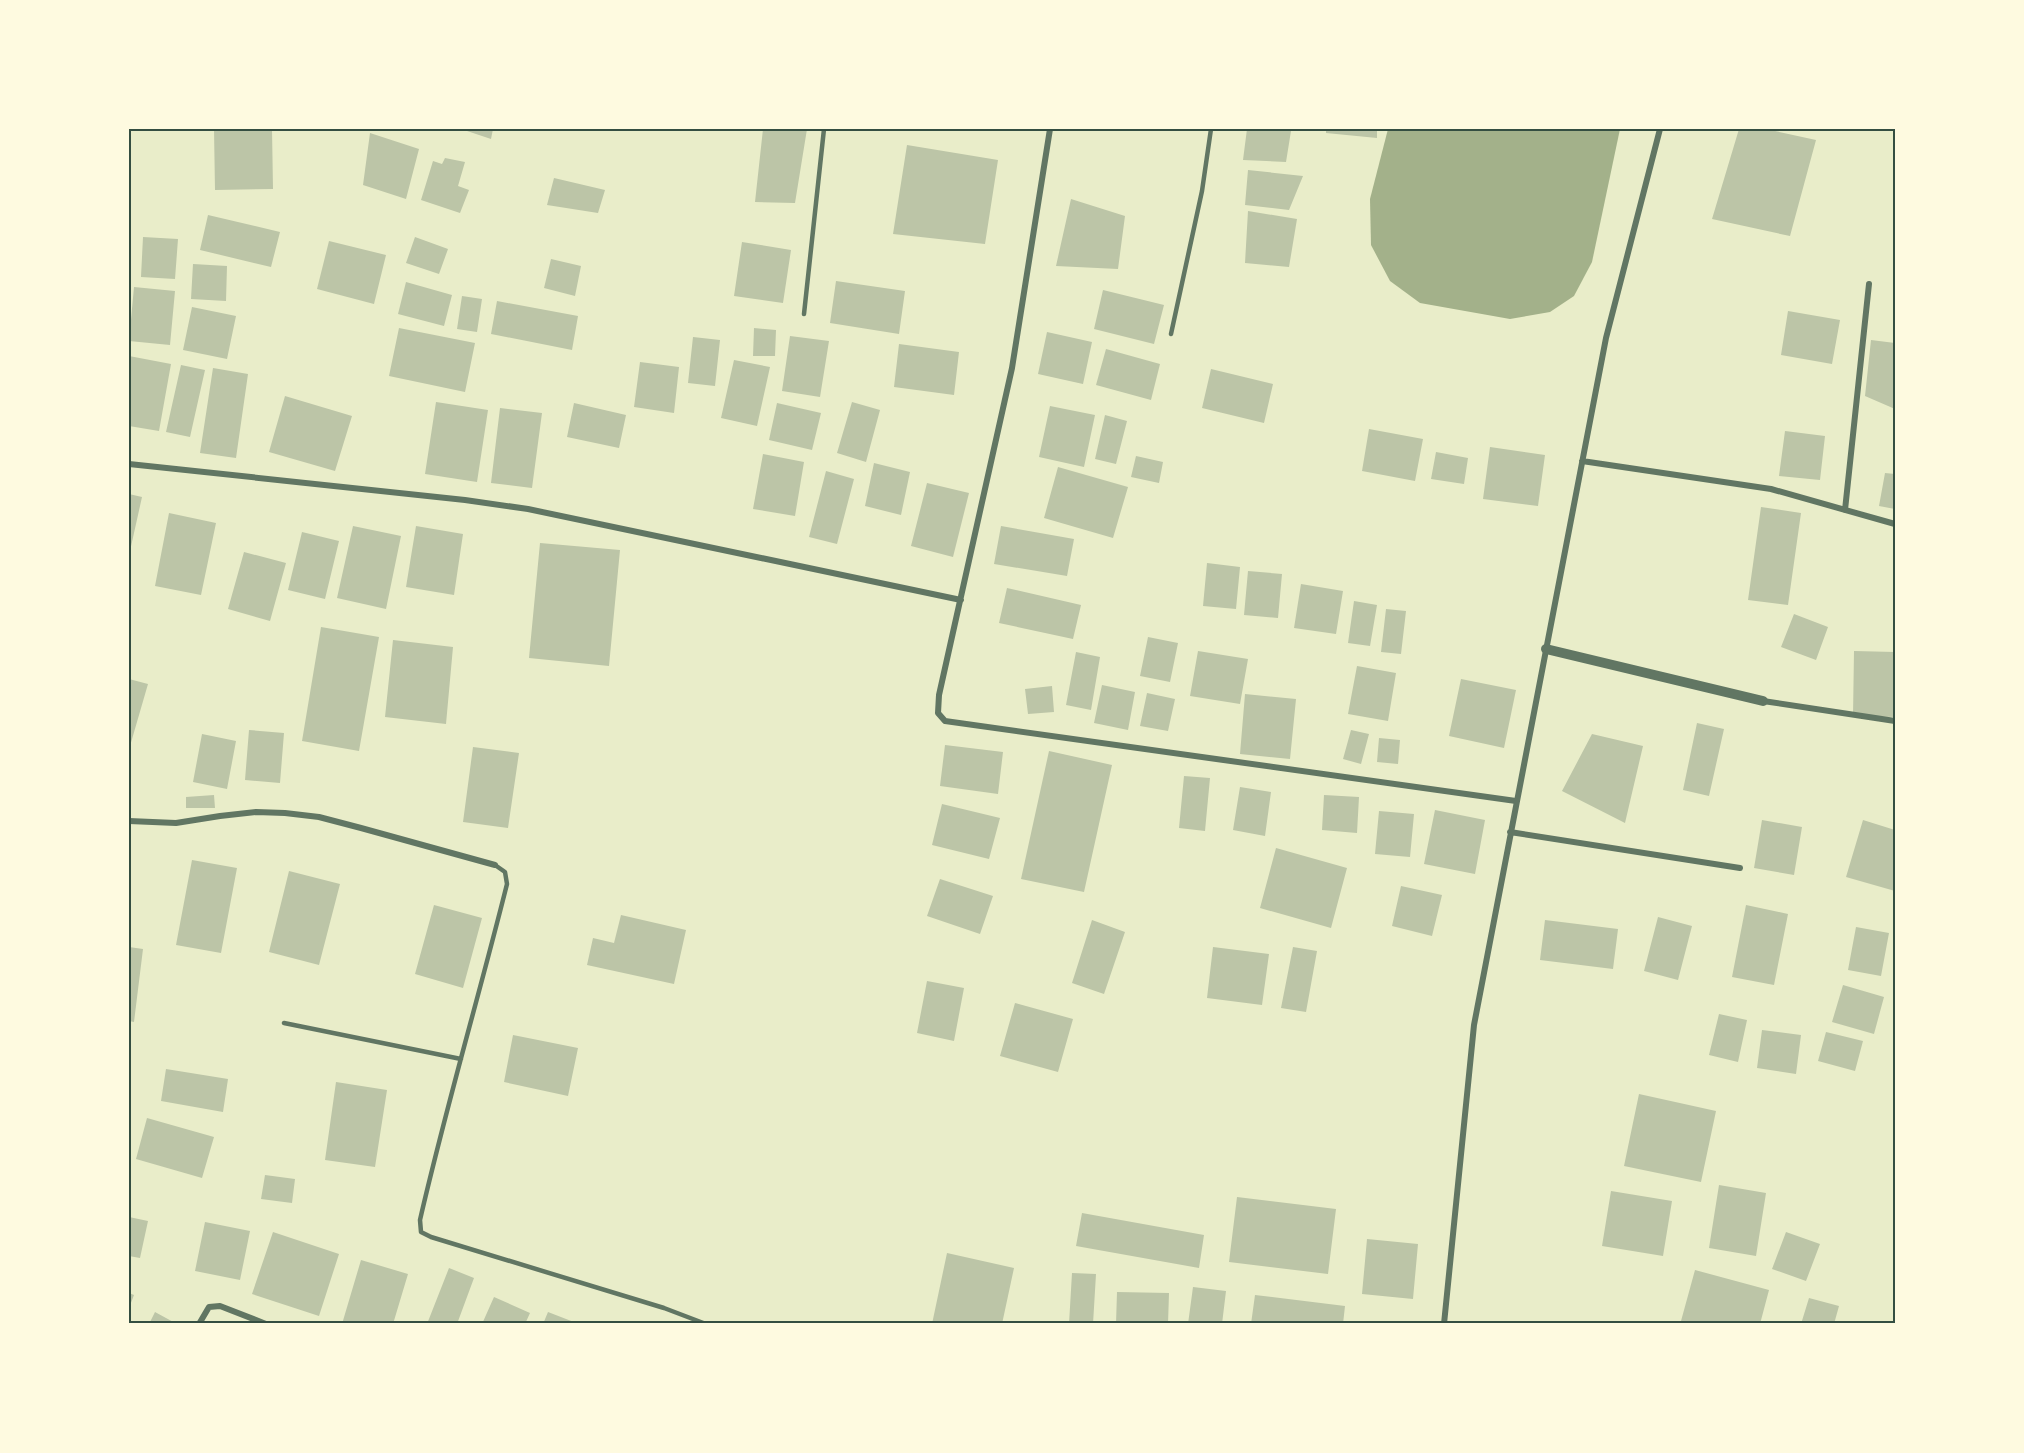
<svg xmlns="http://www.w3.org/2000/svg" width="2024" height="1453" viewBox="0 0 2024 1453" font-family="'PT Sans Narrow',sans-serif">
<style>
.water{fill:#a3b18a}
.building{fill:#bcc5a7}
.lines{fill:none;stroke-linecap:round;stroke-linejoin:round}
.service{stroke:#617663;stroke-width:4.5}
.minor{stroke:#617663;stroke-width:6}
.tertiary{stroke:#617663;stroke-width:10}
.neatline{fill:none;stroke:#344e41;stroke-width:2}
</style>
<rect width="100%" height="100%" fill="#e9edc9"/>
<!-- water -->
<path class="water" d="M1388 129H1620L1592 262 1574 296 1550 312 1510 319 1420 303 1390 281 1371 245 1370 199Z"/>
<!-- building -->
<path class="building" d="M214 129H272L273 189 215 190Z
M461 129H493L491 139Z
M763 129H807L795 203 755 202Z
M1247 129H1280L1291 131 1286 162 1243 160Z
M1326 129H1377V138L1326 133Z
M1739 129H1766L1816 140 1790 236 1712 219Z
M370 133 419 149 406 199 363 185Z
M907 145 998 160 985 244 893 234Z
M445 158 465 162 458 186 469 190 460 213 421 200 433 161 442 164Z
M1248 170 1303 176 1289 210 1245 205Z
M554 178 605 190 598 213 547 205Z
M1071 199 1125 216 1118 269 1056 266Z
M1248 211 1297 219 1289 267 1245 263Z
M208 215 280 232 271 267 200 250Z
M143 237 178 239 175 279 141 277Z
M415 237 448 249 439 274 406 263Z
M329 241 386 255 374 304 317 289Z
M742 242 791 250 783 303 734 296Z
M551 259 581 266 575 296 544 288Z
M193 264 227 266 226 301 191 299Z
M836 281 905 291 899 334 830 323Z
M406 282 452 295 444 326 398 314Z
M134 287 175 291 170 345 129 341Z
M1103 290 1164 305 1154 344 1094 329Z
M462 296 482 299 477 332 457 329Z
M497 301 578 316 572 350 491 334Z
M192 307 236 316 227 359 183 350Z
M1788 311 1840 320 1832 364 1781 355Z
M399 328 475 343 465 392 389 376Z
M754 328 776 330 775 356H753Z
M1047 332 1092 342 1083 384 1038 374Z
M790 336 829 341 820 397 782 391Z
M693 337 720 340 715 386 688 383Z
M1871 340 1895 343V409L1865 396Z
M899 344 959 352 954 395 894 387Z
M1106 349 1160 364 1151 400 1096 385Z
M129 356 171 364 159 431 129 426Z
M734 360 770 367 757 426 721 418Z
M640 362 679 367 674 413 634 407Z
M181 365 205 370 190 437 166 432Z
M213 368 248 374 236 458 200 453Z
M1211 369 1273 384 1264 423 1202 408Z
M285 396 352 416 335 471 269 452Z
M436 402 488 410 477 482 425 474Z
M852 402 880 410 866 462 837 453Z
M574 403 626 415 619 448 567 437Z
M777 403 821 413 812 450 769 440Z
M1050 406 1095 415 1084 467 1039 457Z
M500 408 542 413 532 488 491 483Z
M1105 415 1127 421 1116 464 1095 459Z
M1369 429 1423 439 1415 481 1362 471Z
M1785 431 1825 436 1820 480 1779 476Z
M1490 447 1545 455 1538 506 1483 499Z
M1436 452 1468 458 1464 484 1431 479Z
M763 454 804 462 795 516 753 509Z
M1136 456 1163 462 1159 483 1131 477Z
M874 463 910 472 901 515 865 506Z
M1058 467 1128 487 1113 538 1044 518Z
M826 471 854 479 837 544 809 537Z
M1885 473 1895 474V509L1879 506Z
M927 483 969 493 953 557 911 546Z
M129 494 142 497 130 551H129Z
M1761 507 1801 513 1788 605 1748 600Z
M169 513 216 523 201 595 155 586Z
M353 526 401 536 386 609 337 598Z
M416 526 463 534 454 595 406 587Z
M1001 526 1074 539 1067 576 994 564Z
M302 532 339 541 325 599 288 590Z
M540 543 620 550 609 666 529 658Z
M244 552 286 563 270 621 228 609Z
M1207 563 1240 567 1236 609 1203 606Z
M1248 571 1282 574 1278 618 1244 615Z
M1301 584 1343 591 1336 634 1294 628Z
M1007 588 1081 605 1073 639 999 623Z
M1354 601 1377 605 1370 646 1348 643Z
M1386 609 1406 611 1401 654 1381 652Z
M1794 614 1828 627 1816 660 1781 647Z
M321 627 379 637 359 751 302 741Z
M1148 637 1178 643 1170 682 1140 676Z
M393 640 453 647 446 724 385 717Z
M1198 651 1248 659 1240 704 1190 696Z
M1854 651 1895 652V717L1853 716Z
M1076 652 1100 657 1091 710 1066 705Z
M1357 666 1396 673 1388 721 1348 714Z
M129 679 148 684 130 746H129Z
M1461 679 1516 690 1504 748 1449 736Z
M1102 685 1135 692 1128 730 1094 723Z
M1052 686 1054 712 1028 714 1025 689Z
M1147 693 1175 699 1168 731 1140 726Z
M1245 694 1296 699 1290 759 1240 754Z
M1697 723 1724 729 1709 796 1683 790Z
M249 730 284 733 280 783 245 780Z
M1351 730 1369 734 1361 764 1343 759Z
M202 734 236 741 227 789 193 782Z
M1592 734 1643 746 1625 823 1562 791Z
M1379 738 1400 740 1398 764 1377 762Z
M945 745 1003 752 998 794 940 786Z
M473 747 519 753 508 828 463 822Z
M1049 751 1112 765 1084 892 1021 879Z
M1184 776 1210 778 1205 831 1179 828Z
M1240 787 1271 792 1265 836 1233 830Z
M214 795 215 808H186V797Z
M1324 795 1359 797 1357 833 1322 830Z
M942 804 1000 818 989 859 932 845Z
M1435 810 1485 820 1475 874 1424 864Z
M1379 811 1414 814 1410 857 1375 854Z
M1762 820 1802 827 1794 875 1754 868Z
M1863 820 1895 830V891L1846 877Z
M1276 848 1347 868 1331 928 1260 908Z
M192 860 237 868 221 953 176 945Z
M289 871 340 884 319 965 269 952Z
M940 879 993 896 980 934 927 916Z
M1401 886 1442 895 1432 936 1392 926Z
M434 905 482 918 463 988 415 974Z
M1746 905 1788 914 1774 985 1732 977Z
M621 915 686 930 674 984 587 965 593 938 614 943Z
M1658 917 1692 926 1678 980 1644 971Z
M1092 920 1125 932 1104 994 1072 983Z
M1545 920 1618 929 1613 969 1540 960Z
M1856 927 1889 933 1881 976 1848 970Z
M129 947 143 949 134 1022 129 1021Z
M1213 947 1269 954 1262 1005 1207 998Z
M1293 947 1317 951 1306 1012 1281 1008Z
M927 981 964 988 954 1041 917 1033Z
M1843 985 1884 997 1874 1034 1832 1022Z
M1015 1003 1073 1019 1058 1072 1000 1056Z
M1719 1014 1747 1020 1738 1062 1709 1055Z
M1762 1030 1801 1035 1796 1074 1757 1068Z
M1826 1032 1863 1041 1855 1071 1818 1061Z
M513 1035 578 1048 568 1096 504 1082Z
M166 1069 228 1079 223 1112 161 1101Z
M336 1082 387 1090 375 1167 325 1160Z
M1639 1094 1716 1111 1701 1182 1624 1166Z
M147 1118 214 1137 202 1178 136 1159Z
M265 1175 295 1179 292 1203 261 1199Z
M1719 1185 1766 1193 1756 1256 1709 1248Z
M1611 1191 1672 1201 1663 1256 1602 1246Z
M1237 1197 1336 1209 1328 1274 1229 1262Z
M1082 1213 1204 1235 1199 1268 1076 1246Z
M129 1217 148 1221 140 1258 129 1256Z
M205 1222 250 1231 240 1280 195 1271Z
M273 1232 339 1254 319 1316 252 1294Z
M1786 1232 1820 1244 1806 1281 1772 1269Z
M1367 1239 1418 1244 1413 1299 1362 1294Z
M947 1253 1014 1268 1002 1324H932Z
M361 1260 408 1274 393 1324H342Z
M449 1268 474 1278 457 1324H427Z
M1695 1270 1769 1290 1760 1324H1693L1681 1321Z
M1072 1273 1096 1274 1093 1324H1069Z
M1193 1287 1226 1291 1222 1324H1188Z
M1117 1292 1169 1293 1168 1324H1116Z
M129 1293 134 1295 129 1308Z
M1255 1295 1345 1306 1343 1324H1251Z
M494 1297 530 1313 525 1324H482Z
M1809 1298 1839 1306 1834 1324H1801Z
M155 1312 177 1324H149Z
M548 1312 579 1324H543Z"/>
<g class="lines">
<!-- service -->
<path class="service" d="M804 314 824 129
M1171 334 1202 191 1211 129
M495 865 505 872 507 884C479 996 446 1107 420 1220L421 1232 431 1237 664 1308 706 1324
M284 1023 461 1059"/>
<!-- minor -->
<path class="minor" d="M1050 129 1012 368 939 695 938 713 945 721 1516 801
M1582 461 1771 489 1895 524
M129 464 465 500 528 509 961 600
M1845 510 1869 284
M1763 701 1895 721
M129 821 176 823 220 816 256 812 285 813 319 817 361 828 495 865
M1510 832 1740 868
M199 1324 209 1307 220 1306 266 1324
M1444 1324 1474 1025 1606 338 1660 129"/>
<!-- tertiary -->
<path class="tertiary" d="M1546 649 1763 701"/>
</g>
<!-- border -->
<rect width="2024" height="1453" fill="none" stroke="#fefae0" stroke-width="261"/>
<rect x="130" y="130" width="1764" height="1192" class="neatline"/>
</svg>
